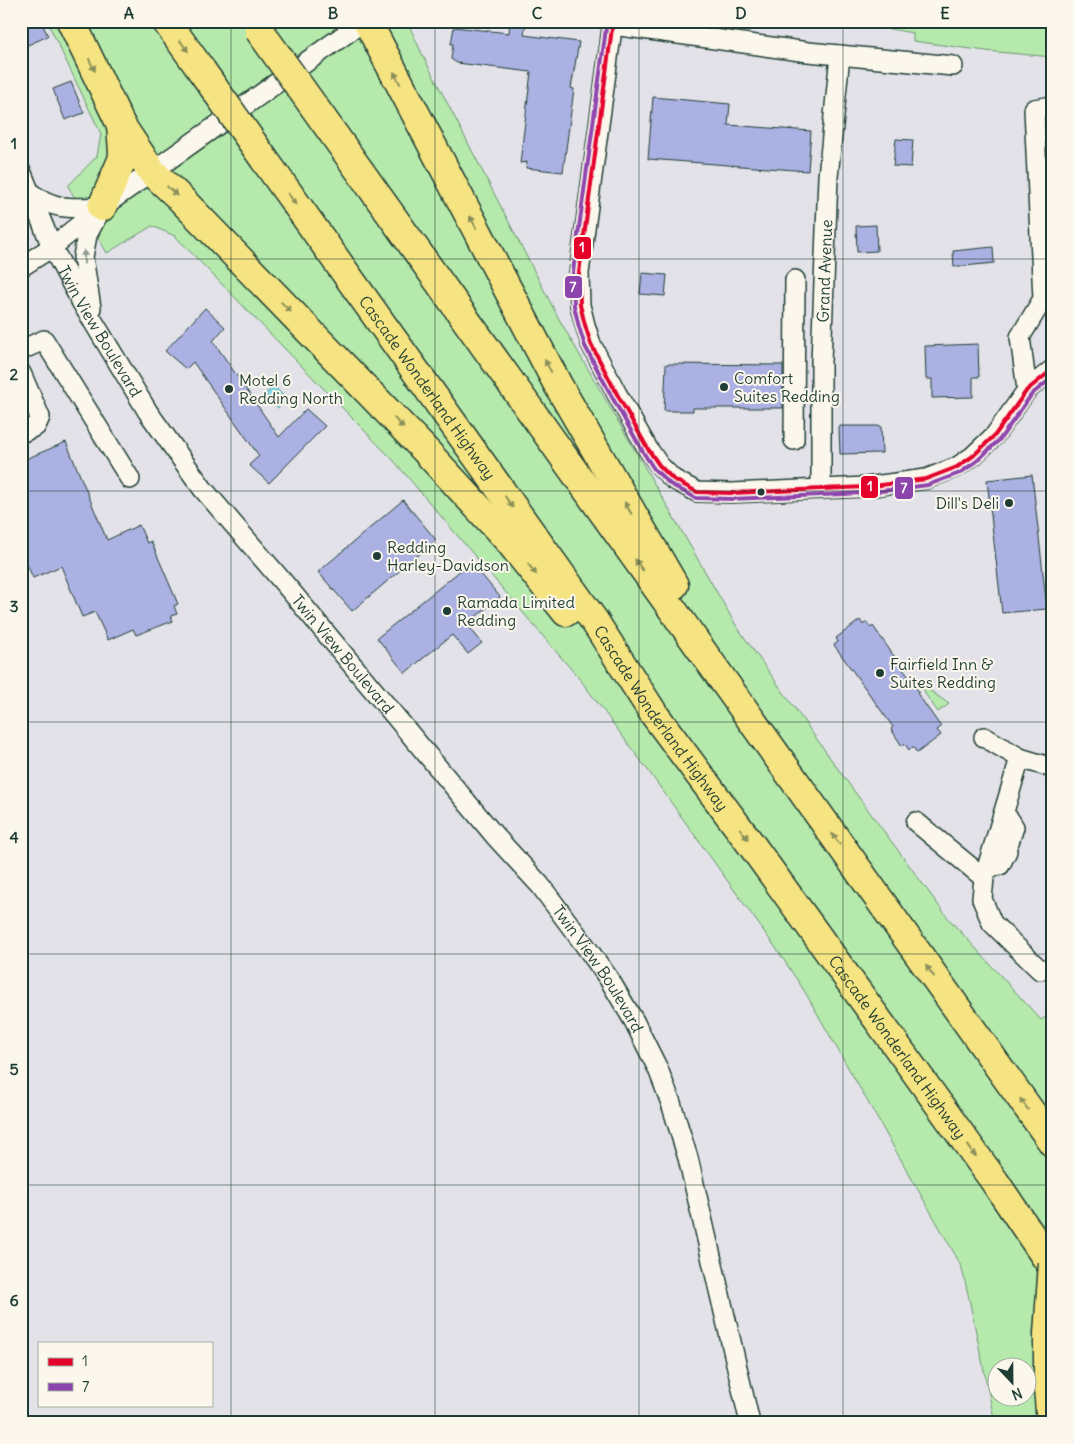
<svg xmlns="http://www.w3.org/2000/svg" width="1074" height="1444" viewBox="0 0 1074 1444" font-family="Delius,sans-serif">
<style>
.green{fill:#b5eaac;stroke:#6a9470;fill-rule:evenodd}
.water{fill:#83d3df;stroke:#5b979b}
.building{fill:#abb1e2;stroke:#1f3d34}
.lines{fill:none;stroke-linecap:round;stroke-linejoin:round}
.minor-casing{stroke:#1f3d34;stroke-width:22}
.highway-casing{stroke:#1f3d34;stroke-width:31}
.minor{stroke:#fbf7ec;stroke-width:19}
.highway{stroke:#f6e381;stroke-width:28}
.highway-bridge-casing{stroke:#1f3d34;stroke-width:31;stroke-linecap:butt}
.highway-bridge{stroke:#f6e381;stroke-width:28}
.bus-1-casing{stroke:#fbf7ec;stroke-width:8}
.bus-2-casing{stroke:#fbf7ec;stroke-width:8}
.bus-1{stroke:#e4002b;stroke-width:4}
.bus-2{stroke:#8e44ad;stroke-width:4}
.oneway{fill:#8a905a}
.oneway2{fill:#8d9a90}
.grid{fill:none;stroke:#1f3d34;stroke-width:1;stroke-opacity:0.55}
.poi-dot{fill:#1f3d34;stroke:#fbf7ec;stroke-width:2}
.labels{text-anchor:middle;stroke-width:4;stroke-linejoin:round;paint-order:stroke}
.street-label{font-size:16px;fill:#1f3d34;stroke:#fbf7ec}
.poi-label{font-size:16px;fill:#1f3d34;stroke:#fbf7ec;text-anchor:start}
.line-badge{stroke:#fbf7ec;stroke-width:2}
.badge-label{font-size:14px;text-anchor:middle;font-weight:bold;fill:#fff}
.neatline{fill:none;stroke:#1f3d34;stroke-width:2}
.grid-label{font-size:16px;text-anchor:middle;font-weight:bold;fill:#1f3d34}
</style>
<rect width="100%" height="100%" fill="#e3e2e9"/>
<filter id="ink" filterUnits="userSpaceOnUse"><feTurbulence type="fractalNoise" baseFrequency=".02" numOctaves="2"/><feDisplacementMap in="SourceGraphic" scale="10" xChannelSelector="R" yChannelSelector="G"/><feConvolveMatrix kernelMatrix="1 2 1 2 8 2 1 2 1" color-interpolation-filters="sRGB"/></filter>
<g filter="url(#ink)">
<!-- green -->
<path class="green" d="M47 21H407L424 58 559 319 737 627 843 776 948 918 1041 1020 1053 1012V1423H995L968 1294 962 1269 957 1258 805 992 778 951 647 769 582 682 394 461 175 236 152 226 107 253 68 186 97 156 101 134ZM996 1366H1026V1396H996Z
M843 21H1053V57L986 51 913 41V33Z
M922 685 949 704 938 712 926 695Z"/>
<!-- water -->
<path class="water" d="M274 386 287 400 278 408 265 394Z"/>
<!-- building -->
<path class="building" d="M21 21H41L48 36 21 48Z
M510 21H526L524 35 579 42 571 88 574 89 563 172 526 168 527 162 520 163 531 72 457 63 451 59 453 44H451L454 27 509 33Z
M71 82 84 113 65 120 53 89Z
M653 97 730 104 728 125 811 131 808 171 648 159Z
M896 139 913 140 911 167 893 166Z
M876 225 877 251 857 252 856 226Z
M993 247 994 263 954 267 953 251Z
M642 273 667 275 665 296 640 294Z
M205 308 225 327 213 341 279 437 306 409 325 426 269 483 249 465 259 456 193 362 186 369 165 351Z
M978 344 979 377H973V397L932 398V379H926L925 346Z
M666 364 783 365V408H693V411H664Z
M841 426H881L882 453 840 454 839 427Z
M66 442 107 540 139 525 147 543 151 541 178 604 174 606 177 614 171 616 173 621 136 635 133 629 108 640 95 612 82 617 61 566 33 578 21 551V461Z
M1032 475 1047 609 1002 613 987 480Z
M403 500 436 540 352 611 318 572Z
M471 562 500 597 467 624 482 643 468 654 452 635 405 673 377 638Z
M860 620 863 625 866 622 871 628 873 626 919 692 917 693 941 727 937 730 941 735 917 753 913 747 909 750 905 744 902 746 891 729 893 727 834 645 838 642 836 638Z"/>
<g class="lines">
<defs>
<g id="minor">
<path d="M613 21 579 273 580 305 585 325 591 344 617 394 648 449 659 465 673 479 697 492 732 493 866 487 926 479 957 467 973 456 995 435 1027 390 1053 369"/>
<path d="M613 25 808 52 953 66"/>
<path id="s1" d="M21 171 52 247 82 303 148 412 203 489 289 589 495 836 540 885 584 944 609 979 634 1021 658 1069 671 1103 688 1158 750 1423"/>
<path d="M27 193H30C58 211 69 208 102 207L87 235 83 257 91 308"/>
<path d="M21 267 52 247 102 207 364 21"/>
<path d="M21 350 44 340 130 479"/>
<path d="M21 373 40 417 36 426 21 433"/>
<path d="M1027 390 1020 337 1043 299 1034 109 1053 106"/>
<path d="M794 440 795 280"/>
<path id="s2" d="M821 489V362L828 177 840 55"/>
<path d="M984 737 1020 758 1053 768"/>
<path d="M1003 816 1009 819 1014 827 1009 842"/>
<path d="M916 822 984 878 982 899 992 923 1040 970 1053 968"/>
<path d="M987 869 1000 865 1007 851"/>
<path d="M984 878 1020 758"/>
</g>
<g id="highway">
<path d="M71 21 121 125 123 153 122 160 102 207"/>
<path d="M166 21 202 71"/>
<path d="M367 21 558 385 674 585"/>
<path d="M322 118 1053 1143"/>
<path d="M121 125 152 172 179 197 425 450 509 541 566 612"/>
<path id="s3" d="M264 159 595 622 654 714 753 847 995 1182 1053 1268"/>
<path d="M1048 1334V1388L1051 1423"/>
</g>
</defs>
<!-- minor casing -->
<use href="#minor" class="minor-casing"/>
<!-- highway casing -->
<use href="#highway" class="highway-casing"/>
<!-- minor -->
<use href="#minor" class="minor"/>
<!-- highway -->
<use href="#highway" class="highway"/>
<defs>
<path id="highway-bridge" d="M259 30 322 118
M202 71 264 159
M1048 1334 1053 1263"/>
</defs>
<!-- highway-bridge casing -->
<use href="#highway-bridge" class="highway-bridge-casing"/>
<!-- highway-bridge -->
<use href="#highway-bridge" class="highway-bridge"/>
<defs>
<path id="bus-1" d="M613 21 579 273 580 305 585 325 591 344 617 394 648 449 659 465 673 479 697 492 732 493 866 487 926 479 957 467 973 456 995 435 1027 390 1053 369"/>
<path id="bus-2" d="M607 21 573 272 574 306 579 327 585 346 612 397 643 452 654 469 670 484 696 498 732 499 866 493 928 485 960 473 977 461 1000 439 1032 394 1053 377"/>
</defs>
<!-- bus-1 casing -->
<use href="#bus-1" class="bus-1-casing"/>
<!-- bus-2 casing -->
<use href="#bus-2" class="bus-2-casing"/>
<!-- bus-1 -->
<use href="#bus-1" class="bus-1"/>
<!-- bus-2 -->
<use href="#bus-2" class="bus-2"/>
</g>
<!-- one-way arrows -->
<defs><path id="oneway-solid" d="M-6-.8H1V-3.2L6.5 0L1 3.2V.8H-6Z" transform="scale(1.25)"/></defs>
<g class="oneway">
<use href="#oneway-solid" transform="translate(184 46) rotate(54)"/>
<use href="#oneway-solid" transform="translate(92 65) rotate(64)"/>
<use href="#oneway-solid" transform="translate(397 78) rotate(-118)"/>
<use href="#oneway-solid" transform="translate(172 191) rotate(43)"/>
<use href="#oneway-solid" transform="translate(292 199) rotate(55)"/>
<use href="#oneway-solid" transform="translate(473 222) rotate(-118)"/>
<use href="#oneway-solid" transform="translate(286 307) rotate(46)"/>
<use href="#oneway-solid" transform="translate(548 366) rotate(-118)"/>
<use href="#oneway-solid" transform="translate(399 423) rotate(46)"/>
<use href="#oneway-solid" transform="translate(509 502) rotate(55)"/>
<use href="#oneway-solid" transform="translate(628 508) rotate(-120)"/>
<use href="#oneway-solid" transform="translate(639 565) rotate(-125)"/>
<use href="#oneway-solid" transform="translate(532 569) rotate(51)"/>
<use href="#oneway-solid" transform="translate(744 834) rotate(53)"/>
<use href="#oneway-solid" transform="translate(836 839) rotate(-126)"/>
<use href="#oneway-solid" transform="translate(930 971) rotate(-126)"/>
<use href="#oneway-solid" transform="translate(1024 1104) rotate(-126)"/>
<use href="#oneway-solid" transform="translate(972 1151) rotate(54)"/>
</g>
<use class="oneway2" href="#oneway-solid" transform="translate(84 257) rotate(-89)"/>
</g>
<!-- grid -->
<path class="grid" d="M231 21V1423M435 21V1423M639 21V1423M843 21V1423M21 259H1053M21 491H1053M21 722H1053M21 954H1053M21 1185H1053"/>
<!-- markers -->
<g class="poi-dot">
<circle cx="724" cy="387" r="5"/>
<circle cx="229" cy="389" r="5"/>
<circle cx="761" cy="492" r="4.5"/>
<circle cx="1009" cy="503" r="5"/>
<circle cx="377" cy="556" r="5"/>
<circle cx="447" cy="611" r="5"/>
<circle cx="880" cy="673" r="5"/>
</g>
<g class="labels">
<!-- street labels -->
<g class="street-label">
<text dy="6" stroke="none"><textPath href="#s2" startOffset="218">Grand Avenue</textPath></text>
<text dy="6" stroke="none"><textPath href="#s1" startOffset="179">Twin View Boulevard</textPath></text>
<text dy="6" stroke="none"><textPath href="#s3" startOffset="281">Cascade Wonderland Highway</textPath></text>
<text dy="6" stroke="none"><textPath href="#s1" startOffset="584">Twin View Boulevard</textPath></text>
<text dy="6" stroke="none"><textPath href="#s3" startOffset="686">Cascade Wonderland Highway</textPath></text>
<text dy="6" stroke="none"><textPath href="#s1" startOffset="990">Twin View Boulevard</textPath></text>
<text dy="6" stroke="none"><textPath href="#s3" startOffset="1091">Cascade Wonderland Highway</textPath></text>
</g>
<!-- poi labels -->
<g class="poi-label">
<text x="734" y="384">Comfort<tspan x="734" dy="18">Suites Redding</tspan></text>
<text x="239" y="386">Motel 6<tspan x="239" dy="18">Redding North</tspan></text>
<text x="999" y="509" text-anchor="end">Dill's Deli</text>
<text x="387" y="553">Redding<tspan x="387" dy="18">Harley-Davidson</tspan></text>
<text x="457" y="608">Ramada Limited<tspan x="457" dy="18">Redding</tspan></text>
<text x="890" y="670">Fairfield Inn &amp;<tspan x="890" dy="18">Suites Redding</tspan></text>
</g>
</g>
<g class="line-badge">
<rect x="573" y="236" width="19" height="24" rx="5" fill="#e4002b"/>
<rect x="564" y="275" width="19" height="24" rx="5" fill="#8e44ad"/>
<rect x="860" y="475" width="19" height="24" rx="5" fill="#e4002b"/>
<rect x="894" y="476" width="20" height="24" rx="5" fill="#8e44ad"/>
</g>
<g class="badge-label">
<text x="582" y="252">1</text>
<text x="573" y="292">7</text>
<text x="870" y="491">1</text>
<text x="904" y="493">7</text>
</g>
<!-- margin -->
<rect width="1074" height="1444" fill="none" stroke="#fbf7ec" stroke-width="55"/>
<!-- legend -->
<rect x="38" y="1342" width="175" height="65" fill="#fbf7ec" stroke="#a3ada2"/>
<rect x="48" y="1358" width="25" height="8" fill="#e4002b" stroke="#a3ada2"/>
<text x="82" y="1366" font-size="15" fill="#1f3d34">1</text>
<rect x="48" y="1383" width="25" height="8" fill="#8e44ad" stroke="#a3ada2"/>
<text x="82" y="1392" font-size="15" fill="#1f3d34">7</text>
<!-- north arrow -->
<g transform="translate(1012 1382) rotate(158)"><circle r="24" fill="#fbf7ec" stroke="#a3ada2"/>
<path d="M0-4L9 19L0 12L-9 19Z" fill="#1f3d34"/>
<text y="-8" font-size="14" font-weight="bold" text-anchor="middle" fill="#1f3d34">N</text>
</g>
<rect x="28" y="28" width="1018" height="1388" class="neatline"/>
<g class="grid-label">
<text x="129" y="19">A</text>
<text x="333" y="19">B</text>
<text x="537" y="19">C</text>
<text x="741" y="19">D</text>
<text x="945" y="19">E</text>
<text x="14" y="149">1</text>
<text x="14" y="380">2</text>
<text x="14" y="612">3</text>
<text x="14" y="843">4</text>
<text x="14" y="1075">5</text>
<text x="14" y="1306">6</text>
</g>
</svg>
